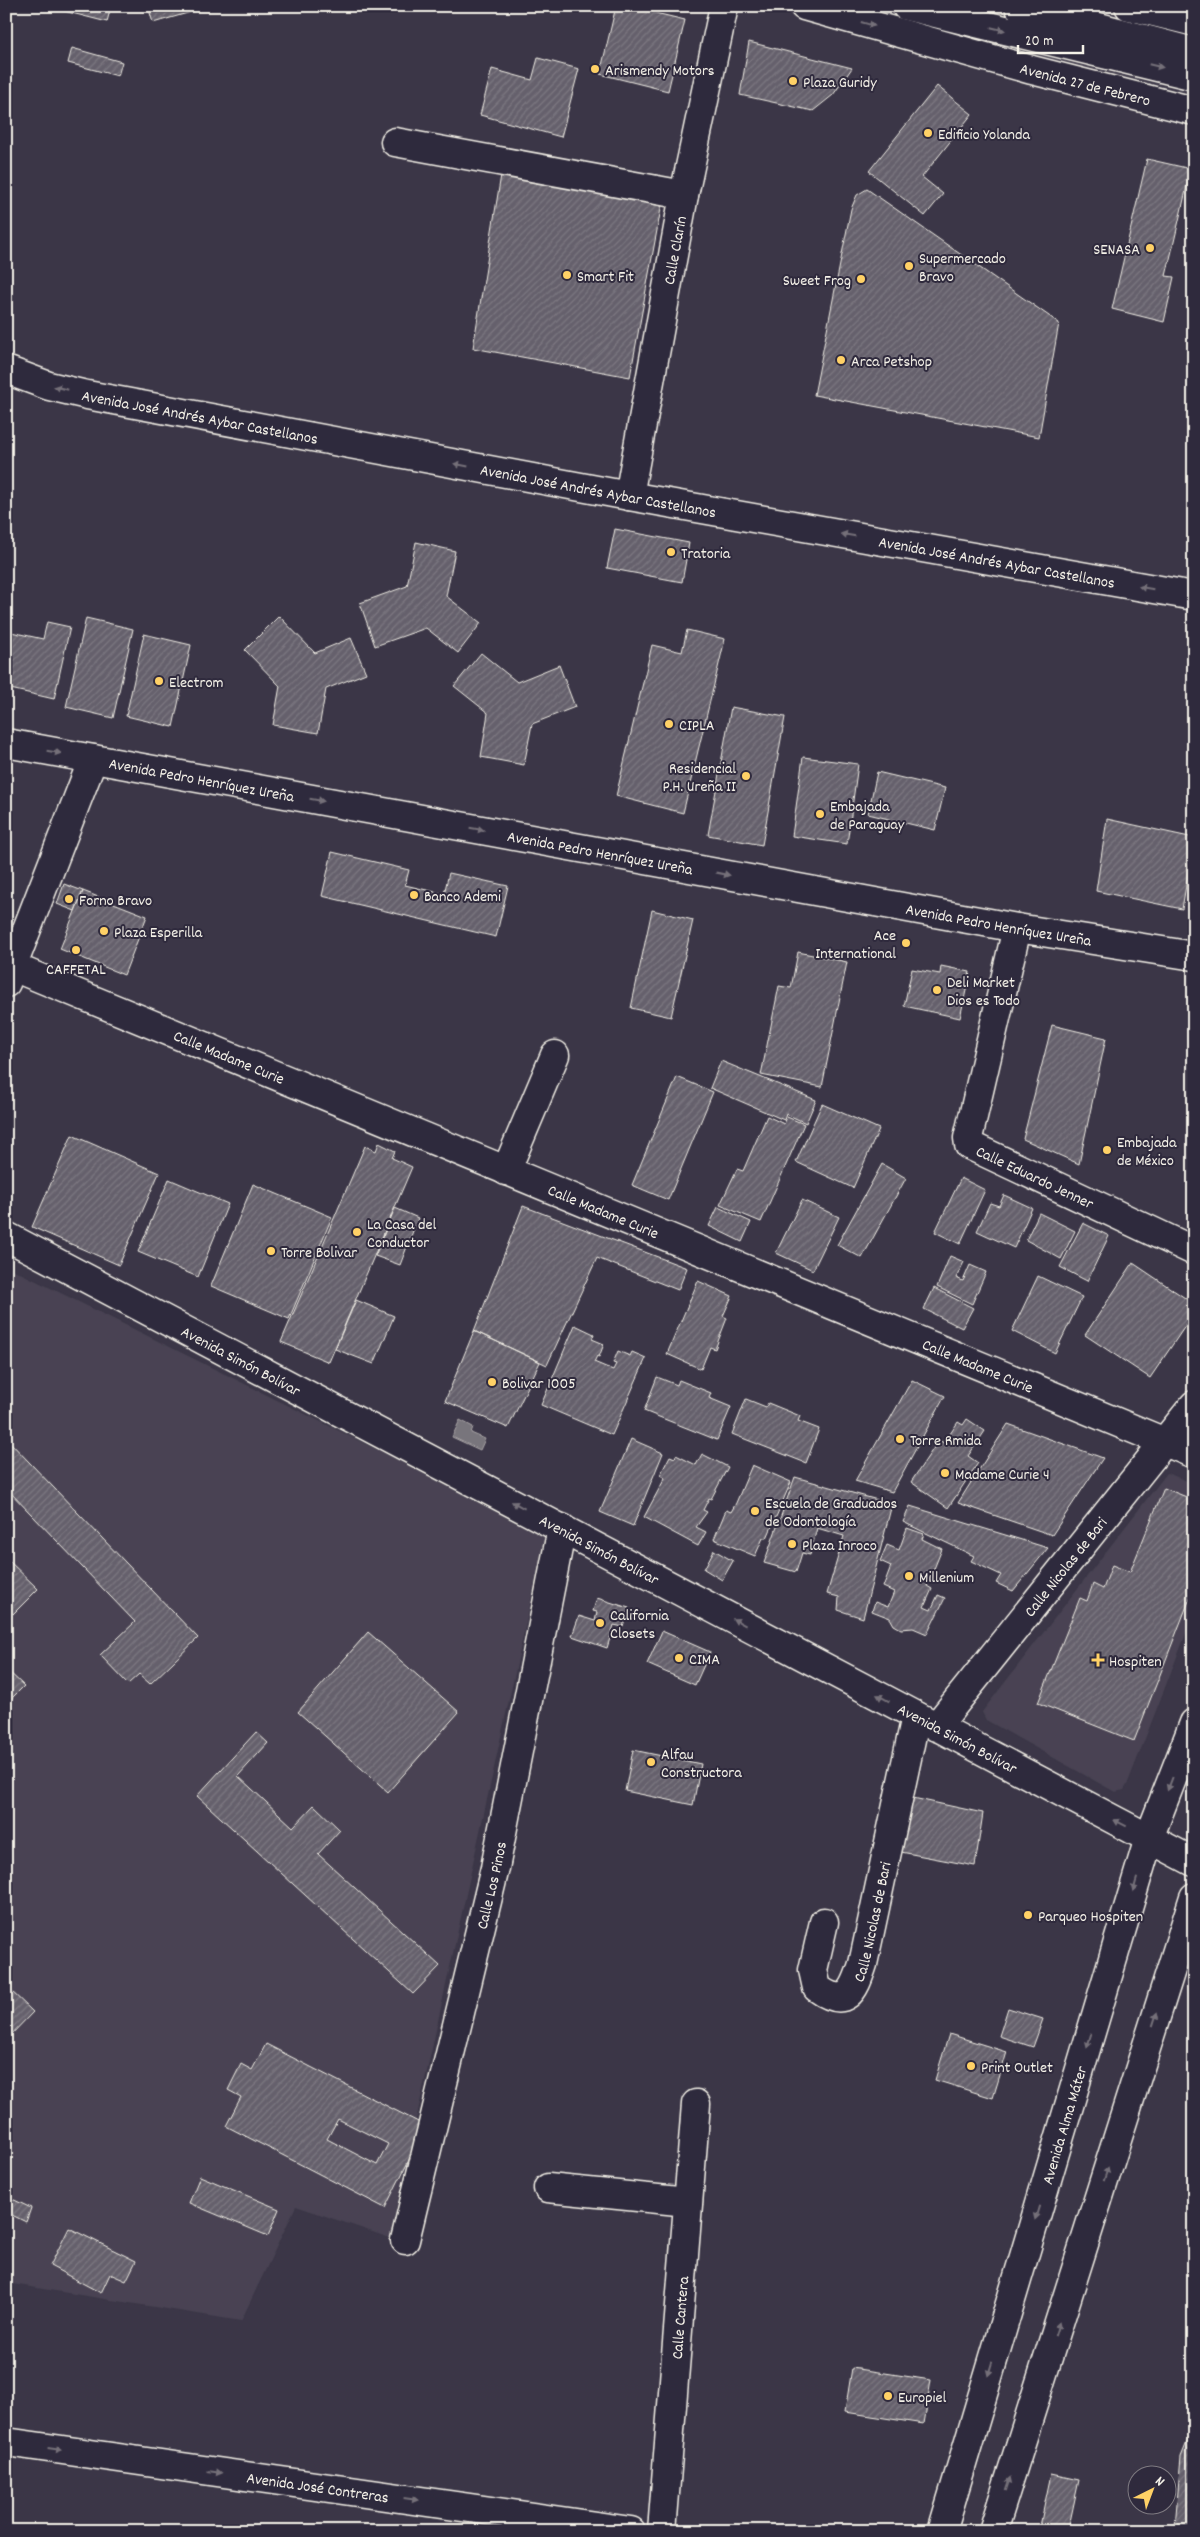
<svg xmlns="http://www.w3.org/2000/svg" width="1200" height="2537" viewBox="0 0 1200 2537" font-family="Dekko,sans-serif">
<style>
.built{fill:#484352}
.water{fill:#78747b;stroke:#aaa6a7}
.building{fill:url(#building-hatch);stroke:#f4f1e8;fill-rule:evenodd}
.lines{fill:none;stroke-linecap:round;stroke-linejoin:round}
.minor-casing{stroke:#f4f1e8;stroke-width:31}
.major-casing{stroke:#f4f1e8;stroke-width:31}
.highway-casing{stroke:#f4f1e8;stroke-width:31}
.minor{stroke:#2f2a3d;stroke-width:28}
.major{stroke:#2f2a3d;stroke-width:28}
.highway{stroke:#2f2a3d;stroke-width:28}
.oneway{fill:#747079}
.poi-dot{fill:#ffd166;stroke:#2f2a3d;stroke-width:2}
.labels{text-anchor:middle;stroke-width:4;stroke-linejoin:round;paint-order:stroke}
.poi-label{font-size:16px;fill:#f4f1e8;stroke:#2f2a3d;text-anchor:start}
.street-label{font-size:16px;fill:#f4f1e8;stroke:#2f2a3d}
</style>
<defs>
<pattern id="building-hatch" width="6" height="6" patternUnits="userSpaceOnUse" patternTransform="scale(1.25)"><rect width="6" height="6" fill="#65616c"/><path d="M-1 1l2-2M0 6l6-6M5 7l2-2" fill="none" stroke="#7c7881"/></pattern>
</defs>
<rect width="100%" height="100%" fill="#3b3647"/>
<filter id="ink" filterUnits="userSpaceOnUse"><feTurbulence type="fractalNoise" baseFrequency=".02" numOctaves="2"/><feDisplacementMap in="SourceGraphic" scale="10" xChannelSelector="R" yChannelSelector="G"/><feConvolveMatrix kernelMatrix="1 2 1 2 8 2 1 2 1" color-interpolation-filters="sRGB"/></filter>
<g filter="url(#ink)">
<!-- built -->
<path class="built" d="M6 1266 546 1533 390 2238 296 2206 241 2321 6 2283Z
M1167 1473 1194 1484V1613L1127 1785 1124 1790 1115 1792 986 1720 982 1712Z"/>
<!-- water -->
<path class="water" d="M460 1420 473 1427 471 1433 485 1439 480 1450 452 1437Z"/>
<!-- building -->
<path class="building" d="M61 6H111L107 22 60 10Z
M148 6H212L153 23Z
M616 6H626L685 20 668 91 600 74Z
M749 42 852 68 833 95 813 111 740 95Z
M72 48 122 62 118 76 68 63Z
M538 58 579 69 561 137 480 115 492 69 532 80Z
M937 86 972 114 922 177 943 194 925 216 869 171Z
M1147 159 1191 169 1166 276 1174 277 1164 322 1112 309Z
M501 175 662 203 630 377 473 348Z
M867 189 1059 323 1039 437 814 395 851 209 857 195Z
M615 529 689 543 682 582 607 568Z
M416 542 455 551 446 596 481 623 458 653 426 628 375 646 360 603 407 586Z
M279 616 315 653 351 638 366 673 326 689 318 733 273 725 280 686 245 650Z
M86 618 133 629 113 718 66 707Z
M47 622 70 627 54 699 6 688V656L11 632 43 639Z
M687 630 725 639 683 813 616 796 652 645 682 652Z
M144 634 191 645 173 727 126 716Z
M481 653 517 682 559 665 575 707 532 724 524 765 481 757 488 713 454 686Z
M731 707 785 717 762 845 708 835Z
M803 757 858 764 847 844 792 836Z
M877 772 945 788 935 830 868 814Z
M1107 819 1194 838 1182 909 1096 891Z
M332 852 409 870 405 885 444 894 449 873 508 886 496 937 322 896Z
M64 884 83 891 75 911 57 904Z
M83 891 147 916 124 975 60 949Z
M652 910 693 920 671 1017 631 1008Z
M798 952 847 962 822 1087 761 1075 779 986 791 988Z
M941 966 970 972 960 1018 904 1006 912 969 940 974Z
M1052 1025 1106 1038 1079 1164 1023 1139Z
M721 1061 816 1100 806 1123 786 1114 784 1120 710 1088Z
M677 1077 713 1092 668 1200 632 1185Z
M822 1104 879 1129 853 1188 796 1162Z
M767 1116 784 1124 787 1117 804 1124 761 1222 720 1205 737 1169 743 1171Z
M72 1135 159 1173 119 1265 32 1227Z
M379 1143 395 1151 392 1158 412 1167 329 1362 281 1342 365 1146 376 1151Z
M882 1164 906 1178 862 1258 837 1245Z
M961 1178 985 1190 960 1244 935 1232Z
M169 1179 228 1204 198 1277 138 1252Z
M253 1184 332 1217 289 1319 211 1286Z
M1004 1195 1032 1208 1014 1248 977 1231 990 1203 999 1206Z
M802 1200 839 1217 813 1270 776 1253Z
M523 1206 687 1268 678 1290 597 1258 547 1365 474 1331Z
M718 1207 751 1222 742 1242 709 1226Z
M395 1208 418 1218 400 1265 375 1256Z
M1039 1213 1075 1231 1061 1259 1026 1240Z
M1083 1223 1109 1236 1087 1281 1060 1267Z
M950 1256 964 1262 956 1278 963 1281 970 1265 986 1272 972 1304 937 1287Z
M1133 1263 1194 1304V1313L1150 1378 1085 1335Z
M1038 1276 1082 1297 1055 1353 1012 1331Z
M698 1281 732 1296 723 1316 727 1318 715 1349 710 1347 701 1369 667 1354Z
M934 1288 973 1308 962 1328 924 1309Z
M356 1300 394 1316 374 1364 335 1349Z
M575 1325 594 1334 592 1339 604 1344 599 1357 597 1356 594 1362 613 1370 616 1364 613 1363 618 1351 630 1356 632 1352 646 1358 612 1435 541 1405Z
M474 1331 540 1362 508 1428 445 1401Z
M657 1377 677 1385 679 1380 711 1393 709 1398 731 1407 717 1440 644 1411Z
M912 1380 945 1396 892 1492 855 1481Z
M746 1399 766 1407 768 1403 800 1416 798 1421 819 1429 806 1463 732 1434Z
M967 1419 985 1431 968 1456 978 1463 948 1508 911 1482 939 1440 944 1443 958 1422 963 1425Z
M1008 1424 1103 1458 1052 1535 958 1503Z
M6 1438 198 1638 150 1684 139 1674 128 1684 100 1655 135 1622 6 1488Z
M631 1439 663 1453 633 1526 600 1512Z
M702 1454 728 1467 711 1499 709 1498 703 1510 707 1512 696 1527 706 1532 698 1546 644 1517 665 1478 660 1475 670 1456 675 1458 676 1455 696 1465Z
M752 1465 791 1482 767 1538H763L755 1556 714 1539 726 1510 731 1512 736 1503Z
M795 1477 892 1504 863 1618 838 1610 839 1597 827 1594 844 1536 817 1528 810 1555 802 1553 796 1572 764 1563Z
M1164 1488 1194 1500V1588L1134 1741 1038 1703 1080 1598 1087 1601 1093 1584 1103 1589 1112 1565 1130 1572Z
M910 1506 1048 1548 1013 1591 996 1583 1001 1575 971 1561 974 1556 903 1522Z
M907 1528 924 1534 922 1539 942 1549 927 1586 932 1589 924 1607 931 1610 938 1595 945 1598 927 1634 913 1628 901 1629 894 1625 890 1618 872 1611 875 1602 888 1607 894 1592 883 1587 891 1566 880 1561 887 1545 899 1550Z
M714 1550 733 1561 722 1580 704 1569Z
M6 1558 38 1589 13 1614 6 1607Z
M597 1598 629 1608 623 1627 614 1625 607 1648 572 1636 579 1616 595 1621 597 1612 593 1611Z
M662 1631 710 1652 695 1685 647 1664Z
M368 1632 459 1712 388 1792 298 1712Z
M6 1669 24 1686 6 1704Z
M256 1732 268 1743 238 1776 293 1827 314 1805 340 1830 318 1854 440 1966 413 1994 197 1796Z
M633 1750 701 1764 693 1805 625 1791Z
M913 1798 983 1813 975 1866 901 1852Z
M6 1986 33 2012 6 2040Z
M1008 2008 1043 2019 1033 2047 999 2036Z
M949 2034 1007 2052 993 2098 935 2080Z
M266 2044 426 2126 385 2208 226 2126 241 2097 228 2090 241 2064 252 2070ZM338 2119 388 2144 377 2165 327 2139Z
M200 2176 279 2209 268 2236 189 2203Z
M6 2196 31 2208 26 2222 6 2212Z
M69 2228 136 2261 126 2281 110 2274 101 2293 50 2266Z
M852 2368 931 2380 924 2424 845 2412Z
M1194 2425V2530L1175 2526 1181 2457Z
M1051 2474 1079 2480 1068 2531H1039Z"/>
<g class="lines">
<defs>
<g id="minor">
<path d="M395 142 684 195"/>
<path id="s1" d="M6 370 49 386 87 395 629 496 1194 596"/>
<path id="s2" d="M629 496 684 195 724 6"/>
<path id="s3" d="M1017 928 968 1138 969 1145 1194 1251"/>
<path id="s4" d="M13 967 1194 1454"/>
<path d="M6 983 93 759"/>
<path d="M506 1171 555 1055"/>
<path id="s5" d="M936 1727 1194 1405"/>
<path id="s6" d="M824 1922 813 1970 817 1988C846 2009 854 1992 863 1964L916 1716"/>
<path d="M548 2188 688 2202"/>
<path id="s7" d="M405 2240 495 1868 562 1528"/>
<path id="s8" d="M662 2531 696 2104"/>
</g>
<g id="major">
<path id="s9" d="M804 6 1032 70 1194 111"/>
<path d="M1129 6 1194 22"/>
<path id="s10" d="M6 743 1017 928 1194 956"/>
<path id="s11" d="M6 1236 1194 1862"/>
<path id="s12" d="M6 2442 631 2531"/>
<path id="s13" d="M942 2531 1149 1838 1194 1723"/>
<path d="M993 2531 1194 1897"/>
</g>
<path id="highway" d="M906 6 1194 76
M1019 6 1194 52"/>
</defs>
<!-- minor casing -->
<use href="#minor" class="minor-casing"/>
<!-- major casing -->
<use href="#major" class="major-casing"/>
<!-- highway casing -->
<use href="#highway" class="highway-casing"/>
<!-- minor -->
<use href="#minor" class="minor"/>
<!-- major -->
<use href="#major" class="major"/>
<!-- highway -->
<use href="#highway" class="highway"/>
</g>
<!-- one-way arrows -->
<defs><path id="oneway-solid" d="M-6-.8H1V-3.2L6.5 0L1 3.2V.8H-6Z" transform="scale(1.25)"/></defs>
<g class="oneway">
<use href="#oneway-solid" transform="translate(868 24) rotate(16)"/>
<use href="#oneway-solid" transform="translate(998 29) rotate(13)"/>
<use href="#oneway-solid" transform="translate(1156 66) rotate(13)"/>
<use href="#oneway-solid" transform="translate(61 388) rotate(-167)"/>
<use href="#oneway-solid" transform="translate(461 465) rotate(-169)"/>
<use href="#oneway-solid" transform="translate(848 535) rotate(-170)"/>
<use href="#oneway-solid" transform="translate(1146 588) rotate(-170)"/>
<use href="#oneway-solid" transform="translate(54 752) rotate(10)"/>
<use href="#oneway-solid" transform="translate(317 800) rotate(10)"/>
<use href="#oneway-solid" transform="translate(477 829) rotate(10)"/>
<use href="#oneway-solid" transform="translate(723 874) rotate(11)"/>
<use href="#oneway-solid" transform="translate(518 1505) rotate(-152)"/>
<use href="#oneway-solid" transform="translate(739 1622) rotate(-152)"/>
<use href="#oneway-solid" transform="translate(883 1698) rotate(-152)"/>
<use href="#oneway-solid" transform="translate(1170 1784) rotate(111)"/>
<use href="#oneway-solid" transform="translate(1120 1823) rotate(-153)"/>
<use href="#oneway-solid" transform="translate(1135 1885) rotate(106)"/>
<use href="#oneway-solid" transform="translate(1155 2019) rotate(-72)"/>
<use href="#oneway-solid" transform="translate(1089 2041) rotate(107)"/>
<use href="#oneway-solid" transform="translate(1106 2174) rotate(-72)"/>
<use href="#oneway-solid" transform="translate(1037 2213) rotate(107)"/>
<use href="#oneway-solid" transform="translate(1057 2329) rotate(-72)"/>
<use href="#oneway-solid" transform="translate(990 2369) rotate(107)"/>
<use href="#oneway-solid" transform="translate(55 2449) rotate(8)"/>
<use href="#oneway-solid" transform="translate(215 2472) rotate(8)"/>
<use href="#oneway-solid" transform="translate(1008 2484) rotate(-72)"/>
<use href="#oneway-solid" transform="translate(411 2499) rotate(8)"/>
</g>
</g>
<!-- markers -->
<g class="poi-dot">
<circle cx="595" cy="69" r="5"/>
<circle cx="793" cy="81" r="5"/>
<circle cx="928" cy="133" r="5"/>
<circle cx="1150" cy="248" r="5"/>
<circle cx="909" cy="266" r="5"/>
<circle cx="567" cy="275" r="5"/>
<circle cx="861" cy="279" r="5"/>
<circle cx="841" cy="360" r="5"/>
<circle cx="671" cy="552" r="5"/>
<circle cx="159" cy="681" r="5"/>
<circle cx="669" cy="724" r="5"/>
<circle cx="746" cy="776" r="5"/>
<circle cx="820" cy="814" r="5"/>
<circle cx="414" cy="895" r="5"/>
<circle cx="69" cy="899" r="5"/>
<circle cx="104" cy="931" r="5"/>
<circle cx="906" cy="943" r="5"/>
<circle cx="76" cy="950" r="5"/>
<circle cx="937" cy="990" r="5"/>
<circle cx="1107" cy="1150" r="5"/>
<circle cx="357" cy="1232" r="5"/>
<circle cx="271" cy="1251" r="5"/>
<circle cx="492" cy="1382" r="5"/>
<circle cx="900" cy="1439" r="5"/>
<circle cx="945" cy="1473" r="5"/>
<circle cx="755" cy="1511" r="5"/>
<circle cx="792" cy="1544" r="5"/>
<circle cx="909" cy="1576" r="5"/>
<circle cx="600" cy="1623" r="5"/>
<circle cx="679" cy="1658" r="5"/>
<path d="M1095.5 1652.5h5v5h5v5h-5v5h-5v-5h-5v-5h5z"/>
<circle cx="651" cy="1762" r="5"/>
<circle cx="1028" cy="1915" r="5"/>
<circle cx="971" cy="2066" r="5"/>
<circle cx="888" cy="2396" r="5"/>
</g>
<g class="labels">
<!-- poi labels -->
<g class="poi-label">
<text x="605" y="75">Arismendy Motors</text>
<text x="803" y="87">Plaza Guridy</text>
<text x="938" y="139">Edificio Yolanda</text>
<text x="1140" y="254" text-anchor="end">SENASA</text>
<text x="919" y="263">Supermercado<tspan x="919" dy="18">Bravo</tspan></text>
<text x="577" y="281">Smart Fit</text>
<text x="851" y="285" text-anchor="end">Sweet Frog</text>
<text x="851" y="366">Arca Petshop</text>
<text x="681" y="558">Tratoria</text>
<text x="169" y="687">Electrom</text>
<text x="679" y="730">CIPLA</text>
<text x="736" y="773" text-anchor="end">Residencial<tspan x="736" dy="18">P.H. Ureña II</tspan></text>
<text x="830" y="811">Embajada<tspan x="830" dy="18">de Paraguay</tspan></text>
<text x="424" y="901">Banco Ademi</text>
<text x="79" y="905">Forno Bravo</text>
<text x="114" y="937">Plaza Esperilla</text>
<text x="896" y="940" text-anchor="end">Ace<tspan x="896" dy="18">International</tspan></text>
<text x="76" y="974" text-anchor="middle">CAFFETAL</text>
<text x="947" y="987">Deli Market<tspan x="947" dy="18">Dios es Todo</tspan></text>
<text x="1117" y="1147">Embajada<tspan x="1117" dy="18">de México</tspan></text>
<text x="367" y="1229">La Casa del<tspan x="367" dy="18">Conductor</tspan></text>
<text x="281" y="1257">Torre Bolivar</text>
<text x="502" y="1388">Bolivar 1005</text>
<text x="910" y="1445">Torre Rmida</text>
<text x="955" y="1479">Madame Curie 4</text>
<text x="765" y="1508">Escuela de Graduados<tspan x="765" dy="18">de Odontología</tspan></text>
<text x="802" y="1550">Plaza Inroco</text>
<text x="919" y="1582">Millenium</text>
<text x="610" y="1620">California<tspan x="610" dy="18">Closets</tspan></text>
<text x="689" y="1664">CIMA</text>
<text x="1109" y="1666">Hospiten</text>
<text x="661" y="1759">Alfau<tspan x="661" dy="18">Constructora</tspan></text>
<text x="1038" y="1921">Parqueo Hospiten</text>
<text x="981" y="2072">Print Outlet</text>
<text x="898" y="2402">Europiel</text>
</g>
<!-- street labels -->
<g class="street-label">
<text dy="6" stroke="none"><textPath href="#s9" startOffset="292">Avenida 27 de Febrero</textPath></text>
<text dy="6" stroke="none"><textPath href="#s2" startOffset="250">Calle Clarín</textPath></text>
<text dy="6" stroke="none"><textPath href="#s1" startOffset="200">Avenida José Andrés Aybar Castellanos</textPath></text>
<text dy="6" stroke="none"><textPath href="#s1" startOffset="605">Avenida José Andrés Aybar Castellanos</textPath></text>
<text dy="6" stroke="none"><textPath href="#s1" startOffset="1010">Avenida José Andrés Aybar Castellanos</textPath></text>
<text dy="6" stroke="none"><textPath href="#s10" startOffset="199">Avenida Pedro Henríquez Ureña</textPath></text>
<text dy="6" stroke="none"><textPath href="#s10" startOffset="604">Avenida Pedro Henríquez Ureña</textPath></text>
<text dy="6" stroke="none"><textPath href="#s10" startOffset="1009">Avenida Pedro Henríquez Ureña</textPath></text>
<text dy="6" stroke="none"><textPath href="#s4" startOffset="234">Calle Madame Curie</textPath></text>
<text dy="6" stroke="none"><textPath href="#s3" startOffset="296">Calle Eduardo Jenner</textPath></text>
<text dy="6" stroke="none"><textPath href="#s4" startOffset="639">Calle Madame Curie</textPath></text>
<text dy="6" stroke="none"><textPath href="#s11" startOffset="266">Avenida Simón Bolívar</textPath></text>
<text dy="6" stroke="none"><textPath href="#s4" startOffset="1044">Calle Madame Curie</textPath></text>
<text dy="6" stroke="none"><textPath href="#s11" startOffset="671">Avenida Simón Bolívar</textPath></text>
<text dy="6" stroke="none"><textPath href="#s5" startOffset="206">Calle Nicolas de Bari</textPath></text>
<text dy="6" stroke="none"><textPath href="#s11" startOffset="1076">Avenida Simón Bolívar</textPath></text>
<text dy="6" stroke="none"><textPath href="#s7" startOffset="365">Calle Los Pinos</textPath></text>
<text dy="6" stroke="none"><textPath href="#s6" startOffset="179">Calle Nicolas de Bari</textPath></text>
<text dy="6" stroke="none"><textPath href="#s13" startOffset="424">Avenida Alma Máter</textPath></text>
<text dy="6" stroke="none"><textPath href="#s8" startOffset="214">Calle Cantera</textPath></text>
<text dy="6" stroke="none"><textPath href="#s12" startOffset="315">Avenida José Contreras</textPath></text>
</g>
</g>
<!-- margin -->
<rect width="1200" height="2537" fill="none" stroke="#2f2a3d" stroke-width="25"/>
<rect x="12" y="12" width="1175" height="2512" fill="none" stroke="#f4f1e8" stroke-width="2" filter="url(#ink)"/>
<!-- north arrow -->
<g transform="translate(1152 2490) rotate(42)"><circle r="24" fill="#2f2a3d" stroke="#7e7a81"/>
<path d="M0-4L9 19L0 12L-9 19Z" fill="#ffd166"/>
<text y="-8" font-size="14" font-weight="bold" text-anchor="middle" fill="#f4f1e8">N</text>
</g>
<!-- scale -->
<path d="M1018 45v8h65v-8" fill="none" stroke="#f4f1e8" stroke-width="2.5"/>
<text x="1025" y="45" font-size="15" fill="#f4f1e8" stroke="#2f2a3d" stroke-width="4" paint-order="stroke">20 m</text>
</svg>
